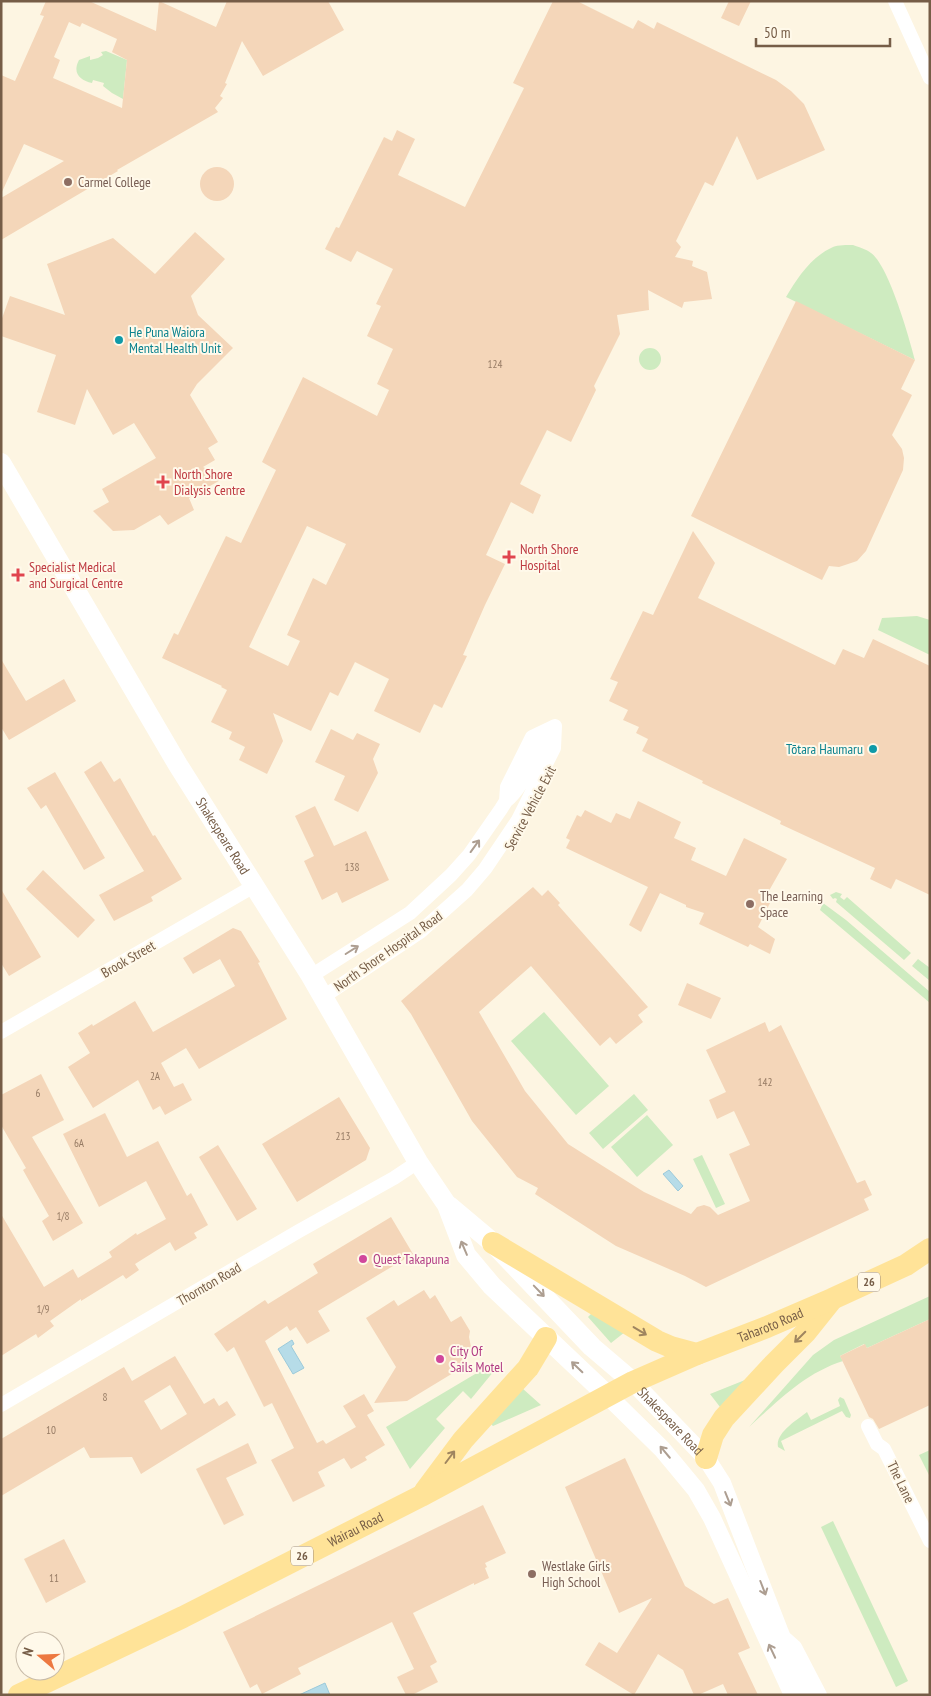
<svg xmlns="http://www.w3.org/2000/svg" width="931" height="1696" viewBox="0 0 931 1696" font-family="'PT Sans Narrow',sans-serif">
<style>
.green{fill:#ceebc0}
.water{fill:#b6dce8;stroke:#9ccada}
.building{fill:#f4d6b9;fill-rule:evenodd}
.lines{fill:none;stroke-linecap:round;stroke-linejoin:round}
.minor{stroke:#fff;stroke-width:14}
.tertiary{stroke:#fff;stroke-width:18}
.secondary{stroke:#fff;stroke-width:20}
.primary{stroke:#ffe398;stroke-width:22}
.oneway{stroke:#ad9e91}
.oneway2{stroke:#9f855f}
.education-dot{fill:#8d6e63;stroke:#fff9ea;stroke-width:2}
.culture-dot{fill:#0f9aa8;stroke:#fff9ea;stroke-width:2}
.health-dot{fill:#e0444e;stroke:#fff9ea;stroke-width:2}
.hotel-dot{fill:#d1479c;stroke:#fff9ea;stroke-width:2}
.labels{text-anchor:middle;stroke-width:4;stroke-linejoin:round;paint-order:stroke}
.number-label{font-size:11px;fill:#967b64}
.shield{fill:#fff9ea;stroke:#9f8c78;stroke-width:1}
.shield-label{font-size:12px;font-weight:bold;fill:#765d47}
.education-label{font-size:14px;fill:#785e54;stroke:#fff9ea;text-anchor:start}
.culture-label{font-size:14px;fill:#0d838f;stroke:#fff9ea;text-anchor:start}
.health-label{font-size:14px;fill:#be3a42;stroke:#fff9ea;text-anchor:start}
.street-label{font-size:14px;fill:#765d47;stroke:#fff9ea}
.hotel-label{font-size:14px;fill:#b23c85;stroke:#fff9ea;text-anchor:start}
</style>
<rect width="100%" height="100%" fill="#fdf5e2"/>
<!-- green -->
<path class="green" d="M106 51 127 60 123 99 112 93 103 86 104 83 93 80 92 83C80 80 72 73 79 60L90 56V60L98 58 103 55 101 52Z
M853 245C858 247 866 249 871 253 889 266 909 337 915 360L786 297C798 277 811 257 833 247 838 245 847 245 853 245Z
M639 359a11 11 0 1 1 22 0a11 11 0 1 1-22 0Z
M917 616 930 620V655L878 630 882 618Z
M836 892 842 894 840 897 844 900 847 897 911 953 904 960 836 902 837 899 835 898 833 899 830 895Z
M823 903 846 920 930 992V1003L820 910Z
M918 959 930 968V981L912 966Z
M544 1012 609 1086 576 1115 511 1041Z
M634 1094 648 1110 603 1149 589 1133Z
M647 1115 673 1145 637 1177 611 1147Z
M702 1155 725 1204 716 1208 693 1159Z
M930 1296V1319L867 1348 864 1344 840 1356 843 1361C805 1373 778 1401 749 1427L813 1355 834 1340Z
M592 1313 625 1332 611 1343 588 1317Z
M492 1364 494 1371 471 1399 463 1391 436 1419 445 1428 410 1469 386 1427Z
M745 1380 720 1407 710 1394Z
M522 1388 541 1405 493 1426 490 1423Z
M840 1397 844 1399 851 1415 850 1418 846 1417 842 1411 781 1441 785 1451 778 1447C775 1433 797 1420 807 1412L811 1420 840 1406 838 1400Z
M930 1450V1477L919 1455Z
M833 1521 908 1681 896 1687 821 1527Z"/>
<!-- water -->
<path class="water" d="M669 1170 683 1186 678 1191 663 1174Z
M292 1340 294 1344 291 1346 304 1368 293 1374 278 1349Z
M325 1683 330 1695H299Z"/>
<!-- building -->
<path class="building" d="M46 1H89L156 31 159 1 216 27 227 1H328L344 30 263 76 242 41 225 83 227 84 220 96 223 98 215 108 218 112 117 170 118 171 1 240V198L64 161 24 144 1 194V75L15 81 44 16 40 15ZM69 22 80 27 82 23 117 39 112 52 127 60 122 108 53 78 60 60 54 57Z
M553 1H577L633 29 638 20 654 29 657 22 776 80 791 91 804 104 825 150 757 180 737 136 713 186 705 182 676 241 681 247 675 257 693 261 692 266 707 272 712 299 684 302 682 308 648 290 649 310 617 315 620 334 594 386 596 390 571 442 547 430 520 484 541 495 533 514 511 502 486 555 505 564 485 605 463 655 467 656 442 708 434 704 420 733 374 711 389 679 355 662 338 696 330 692 311 731 273 713 283 741 267 774 239 760 245 747 229 739 232 732 211 722 227 690 221 687 222 686 162 658 174 633 178 635 226 536 241 543 276 470 262 462 303 377 377 416 389 390 377 384 393 349 367 336 381 306 376 304 393 269 357 251 351 262 325 249 336 227 339 228 384 137 392 141 397 130 415 139 398 175 465 207 524 88 513 83ZM307 526 346 544 326 585 313 578 287 635 300 641 288 666 249 647Z
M729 1H751L739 26 721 18Z
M200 184a17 17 0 1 1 34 0a17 17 0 1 1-34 0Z
M195 232 225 259 191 296 198 315 233 348 197 384 190 395 218 442 208 448 215 460 203 467 224 478 189 498 194 510 168 525 160 515 134 530 113 531 93 511 109 502 102 489 156 458 134 423 113 435 87 389 75 425 37 412 56 355 1 336V321L10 296 65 315 47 264 113 238 155 274Z
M796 301 915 360 901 389 912 395 892 435 902 449 904 458 903 470 866 551 857 561 839 567 829 566 822 580 691 516Z
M693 531 715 563 698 598 835 665 843 649 864 658 873 639 930 666V895L896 879 891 889 870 879 875 868 780 824 781 821 702 783 703 781 642 751 648 739 636 733 639 727 623 720 628 710 609 701 618 682 610 679 643 611 653 615Z
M1 659 26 701 64 679 76 701 9 740 1 727Z
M331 729 353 740 357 733 380 744 373 759 378 773 358 812 334 800 345 776 315 762Z
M101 761 114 782 120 778 153 836 155 835 182 879 151 897 153 901 114 921 99 895 144 871 84 772Z
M55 772 105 858 84 870 46 805 41 809 27 788Z
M638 801 681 822 674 838 696 848 691 860 726 876 744 838 787 859 766 896 772 899 758 927 775 939 770 954 750 944 748 947 699 924 704 913 686 907V905L660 893 641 932 629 925 648 887 566 848 570 840 566 838 577 815 581 817 585 810 611 823 616 813 630 819Z
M315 806 334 846 366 831 389 880 342 903 337 892 322 900 304 861 314 856 295 816Z
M43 870 95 920 78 938 26 889Z
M533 887 542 896 548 890 560 903 558 905 648 1007 638 1015 643 1022 616 1044 610 1037 600 1046 531 966 479 1012 525 1091 568 1144 644 1192 691 1214 697 1207 704 1205 710 1207 718 1215 750 1201 729 1154 750 1145 734 1111 717 1119 709 1100 726 1092 706 1050 765 1022 769 1032 781 1025 857 1183 865 1180 872 1195 864 1199 869 1210 706 1287 685 1276 616 1246 535 1194 538 1188 517 1177 472 1121 411 1014 401 1001Z
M1 889 41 957 9 976 1 963Z
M233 928 241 931 260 962 258 963 287 1019 199 1069 186 1048 161 1063 174 1087 183 1083 192 1100 165 1115 160 1106 153 1110 138 1080 93 1108 68 1067 90 1053 78 1033 92 1024 93 1026 135 1001 153 1032 235 986 220 959 193 974 183 958Z
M687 983 721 998 711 1019 678 1005Z
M41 1074 64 1120 32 1137 83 1223 53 1241 42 1221 49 1216 23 1170 26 1168 1 1125V1095Z
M339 1097 370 1148 366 1160 297 1202 262 1144Z
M105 1113 127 1157 158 1141 187 1196 191 1193 208 1225 194 1233 197 1238 175 1251 170 1242 135 1264 139 1270 126 1279 123 1275 81 1301V1299L50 1321 54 1326 38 1338 36 1334 1 1356V1214L44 1287 73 1269 78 1278 112 1257 109 1252 136 1233 137 1235 166 1219 146 1181 99 1207 63 1134Z
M218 1145 257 1209 237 1221 199 1157Z
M391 1217 413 1254 318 1311 330 1331 307 1344 296 1327 290 1331 287 1326 265 1341 317 1443 323 1440 326 1444 356 1427 343 1406 364 1394 374 1411 367 1415 385 1445 365 1457 367 1460 351 1469 344 1458 318 1472 325 1486 293 1502 271 1460 294 1448 272 1403 264 1407 234 1347 227 1352 214 1334 265 1300 268 1304 318 1273 313 1264Z
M424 1290 430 1299 435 1295 451 1322 461 1316 470 1331 469 1337 471 1347 463 1367 407 1401 374 1403 396 1367 366 1318 394 1300 398 1306Z
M930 1319V1405L879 1429 873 1419 869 1417 840 1356 865 1344 867 1348Z
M175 1356 204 1404 214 1398 219 1406 227 1401 236 1415 141 1474 132 1457 90 1458 84 1447 1 1496V1439L124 1367 132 1381ZM170 1385 187 1414 161 1430 144 1401Z
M248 1443 257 1463 226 1478 244 1515 224 1525 196 1469Z
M625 1458 685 1586 714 1604 728 1598 750 1648 738 1653 758 1695H728L723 1684 698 1695H694L683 1670 658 1654 634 1695 585 1665 599 1642 617 1653 652 1598 619 1613 565 1487Z
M483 1505 506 1553 485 1563 487 1567 485 1568 489 1578 474 1585V1583L413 1613 437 1662 430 1666 438 1682 412 1695H406L397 1677 414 1669 392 1622 298 1668 301 1674 262 1694 257 1684 250 1688 223 1632Z
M64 1539 86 1582 46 1603 24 1559Z"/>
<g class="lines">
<!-- minor -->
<path class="minor" d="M895 1 930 78
M506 801C528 783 531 752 550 731
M311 976 410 913 451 875 469 855 501 809 506 801 507 787 532 737 555 726
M323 997 420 932 467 890 485 869 518 820 554 748 555 726
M1 1032 254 886
M1 1405 299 1231 394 1178 418 1162
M868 1426 877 1444 884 1449 930 1541
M786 1639 795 1647 820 1695"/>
<!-- tertiary -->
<g class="tertiary">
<path id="s1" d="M633 1382 706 1458 722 1483 780 1633 806 1695"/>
<path d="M608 1396 662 1449 696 1490 712 1518 793 1695"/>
</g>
<!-- secondary -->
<g class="secondary">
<path id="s2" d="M1 463 178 765 311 976 418 1162 447 1205 466 1255 492 1286 608 1396"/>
<path d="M449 1206 493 1243 592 1347 633 1382"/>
</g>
<!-- primary -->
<g class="primary">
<path d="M493 1243 657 1341 671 1347 697 1354"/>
<path d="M706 1458 713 1435 724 1418 774 1364 806 1332 830 1302"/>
<path d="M425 1491 463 1440 528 1368 546 1338"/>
<path id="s3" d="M19 1695 183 1617 421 1496 633 1382 697 1354 767 1327 832 1299 906 1265 930 1249"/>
</g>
</g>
<!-- one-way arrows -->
<defs><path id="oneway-shaft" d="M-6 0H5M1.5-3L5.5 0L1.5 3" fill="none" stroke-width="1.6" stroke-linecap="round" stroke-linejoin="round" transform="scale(1.25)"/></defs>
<g class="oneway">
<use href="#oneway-shaft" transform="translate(475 846) rotate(-54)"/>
<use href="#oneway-shaft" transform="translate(352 950) rotate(-32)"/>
<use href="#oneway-shaft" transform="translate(464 1248) rotate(-113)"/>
<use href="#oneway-shaft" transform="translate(539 1291) rotate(46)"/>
<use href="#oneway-shaft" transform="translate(577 1367) rotate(-136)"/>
<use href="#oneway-shaft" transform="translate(665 1452) rotate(-130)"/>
<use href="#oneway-shaft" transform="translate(728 1499) rotate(68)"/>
<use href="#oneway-shaft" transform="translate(763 1588) rotate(69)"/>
<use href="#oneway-shaft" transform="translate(772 1651) rotate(-115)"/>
</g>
<g class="oneway2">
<use href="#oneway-shaft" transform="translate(640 1331) rotate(31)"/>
<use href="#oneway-shaft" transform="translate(800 1337) rotate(135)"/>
<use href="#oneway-shaft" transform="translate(450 1457) rotate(-53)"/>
</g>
<!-- markers -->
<g class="education-dot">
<circle cx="68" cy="182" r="5"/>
<circle cx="750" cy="904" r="5"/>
<circle cx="532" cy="1574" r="5"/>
</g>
<g class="culture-dot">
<circle cx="119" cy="340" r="5"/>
<circle cx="873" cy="749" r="5"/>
</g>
<g class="health-dot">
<path d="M160.5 474.5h5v5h5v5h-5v5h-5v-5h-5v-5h5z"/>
<path d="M506.5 549.5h5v5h5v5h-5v5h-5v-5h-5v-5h5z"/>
<path d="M15.5 567.5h5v5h5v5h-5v5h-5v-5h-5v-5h5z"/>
</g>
<g class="hotel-dot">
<circle cx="363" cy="1259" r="5"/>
<circle cx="440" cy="1359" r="5"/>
</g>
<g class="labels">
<!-- number labels -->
<g class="number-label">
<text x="495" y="368">124</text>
<text x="352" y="871">138</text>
<text x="155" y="1080">2A</text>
<text x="765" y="1086">142</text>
<text x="38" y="1097">6</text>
<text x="343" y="1140">213</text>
<text x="79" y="1147">6A</text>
<text x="63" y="1220">1/8</text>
<text x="43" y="1313">1/9</text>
<text x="105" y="1401">8</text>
<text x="51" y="1434">10</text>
<text x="54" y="1582">11</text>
</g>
<!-- shield labels -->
<g class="shield">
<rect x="858" y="1272.5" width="22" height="19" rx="4"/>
<rect x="291" y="1546.5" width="22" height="19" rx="4"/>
</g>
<g class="shield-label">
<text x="869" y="1286">26</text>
<text x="302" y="1560">26</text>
</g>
<!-- education labels -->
<g class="education-label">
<text x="78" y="187">Carmel College</text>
<text x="760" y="901">The Learning<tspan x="760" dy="16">Space</tspan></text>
<text x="542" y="1571">Westlake Girls<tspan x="542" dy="16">High School</tspan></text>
</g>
<!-- culture labels -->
<g class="culture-label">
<text x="129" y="337">He Puna Waiora<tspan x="129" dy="16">Mental Health Unit</tspan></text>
<text x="863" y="754" text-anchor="end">Tōtara Haumaru</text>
</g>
<!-- health labels -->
<g class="health-label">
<text x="174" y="479">North Shore<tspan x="174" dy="16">Dialysis Centre</tspan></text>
<text x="520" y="554">North Shore<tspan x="520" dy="16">Hospital</tspan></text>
<text x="29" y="572">Specialist Medical<tspan x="29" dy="16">and Surgical Centre</tspan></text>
</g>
<!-- street labels -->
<g class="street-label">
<text transform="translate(530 808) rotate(-62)" y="5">Service Vehicle Exit</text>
<text dy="5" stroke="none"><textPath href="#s2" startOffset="434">Shakespeare Road</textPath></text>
<text transform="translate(388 951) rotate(-35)" y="5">North Shore Hospital Road</text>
<text transform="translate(128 959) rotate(-30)" y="5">Brook Street</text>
<text transform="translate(209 1284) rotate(-30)" y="5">Thornton Road</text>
<text dy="5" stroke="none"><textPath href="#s3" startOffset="838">Taharoto Road</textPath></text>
<text dy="5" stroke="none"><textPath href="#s1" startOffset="54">Shakespeare Road</textPath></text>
<text transform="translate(901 1482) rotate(64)" y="5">The Lane</text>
<text dy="5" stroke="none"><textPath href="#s3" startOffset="375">Wairau Road</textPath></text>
</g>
<!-- hotel labels -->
<g class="hotel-label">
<text x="373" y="1264">Quest Takapuna</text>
<text x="450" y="1356">City Of<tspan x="450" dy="16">Sails Motel</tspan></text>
</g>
</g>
<!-- border -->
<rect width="931" height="1696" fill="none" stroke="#765d47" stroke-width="5"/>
<!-- north arrow -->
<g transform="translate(40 1656) rotate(289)"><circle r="24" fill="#fff9ea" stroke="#c8bba9"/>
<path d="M0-4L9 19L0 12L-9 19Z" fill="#ed7941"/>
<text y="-8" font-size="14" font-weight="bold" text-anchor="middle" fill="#765d47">N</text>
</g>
<!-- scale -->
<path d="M756 38v8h134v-8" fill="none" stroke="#765d47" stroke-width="2.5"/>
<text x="764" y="38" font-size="15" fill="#765d47" stroke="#fff9ea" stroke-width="4" paint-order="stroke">50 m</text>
</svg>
